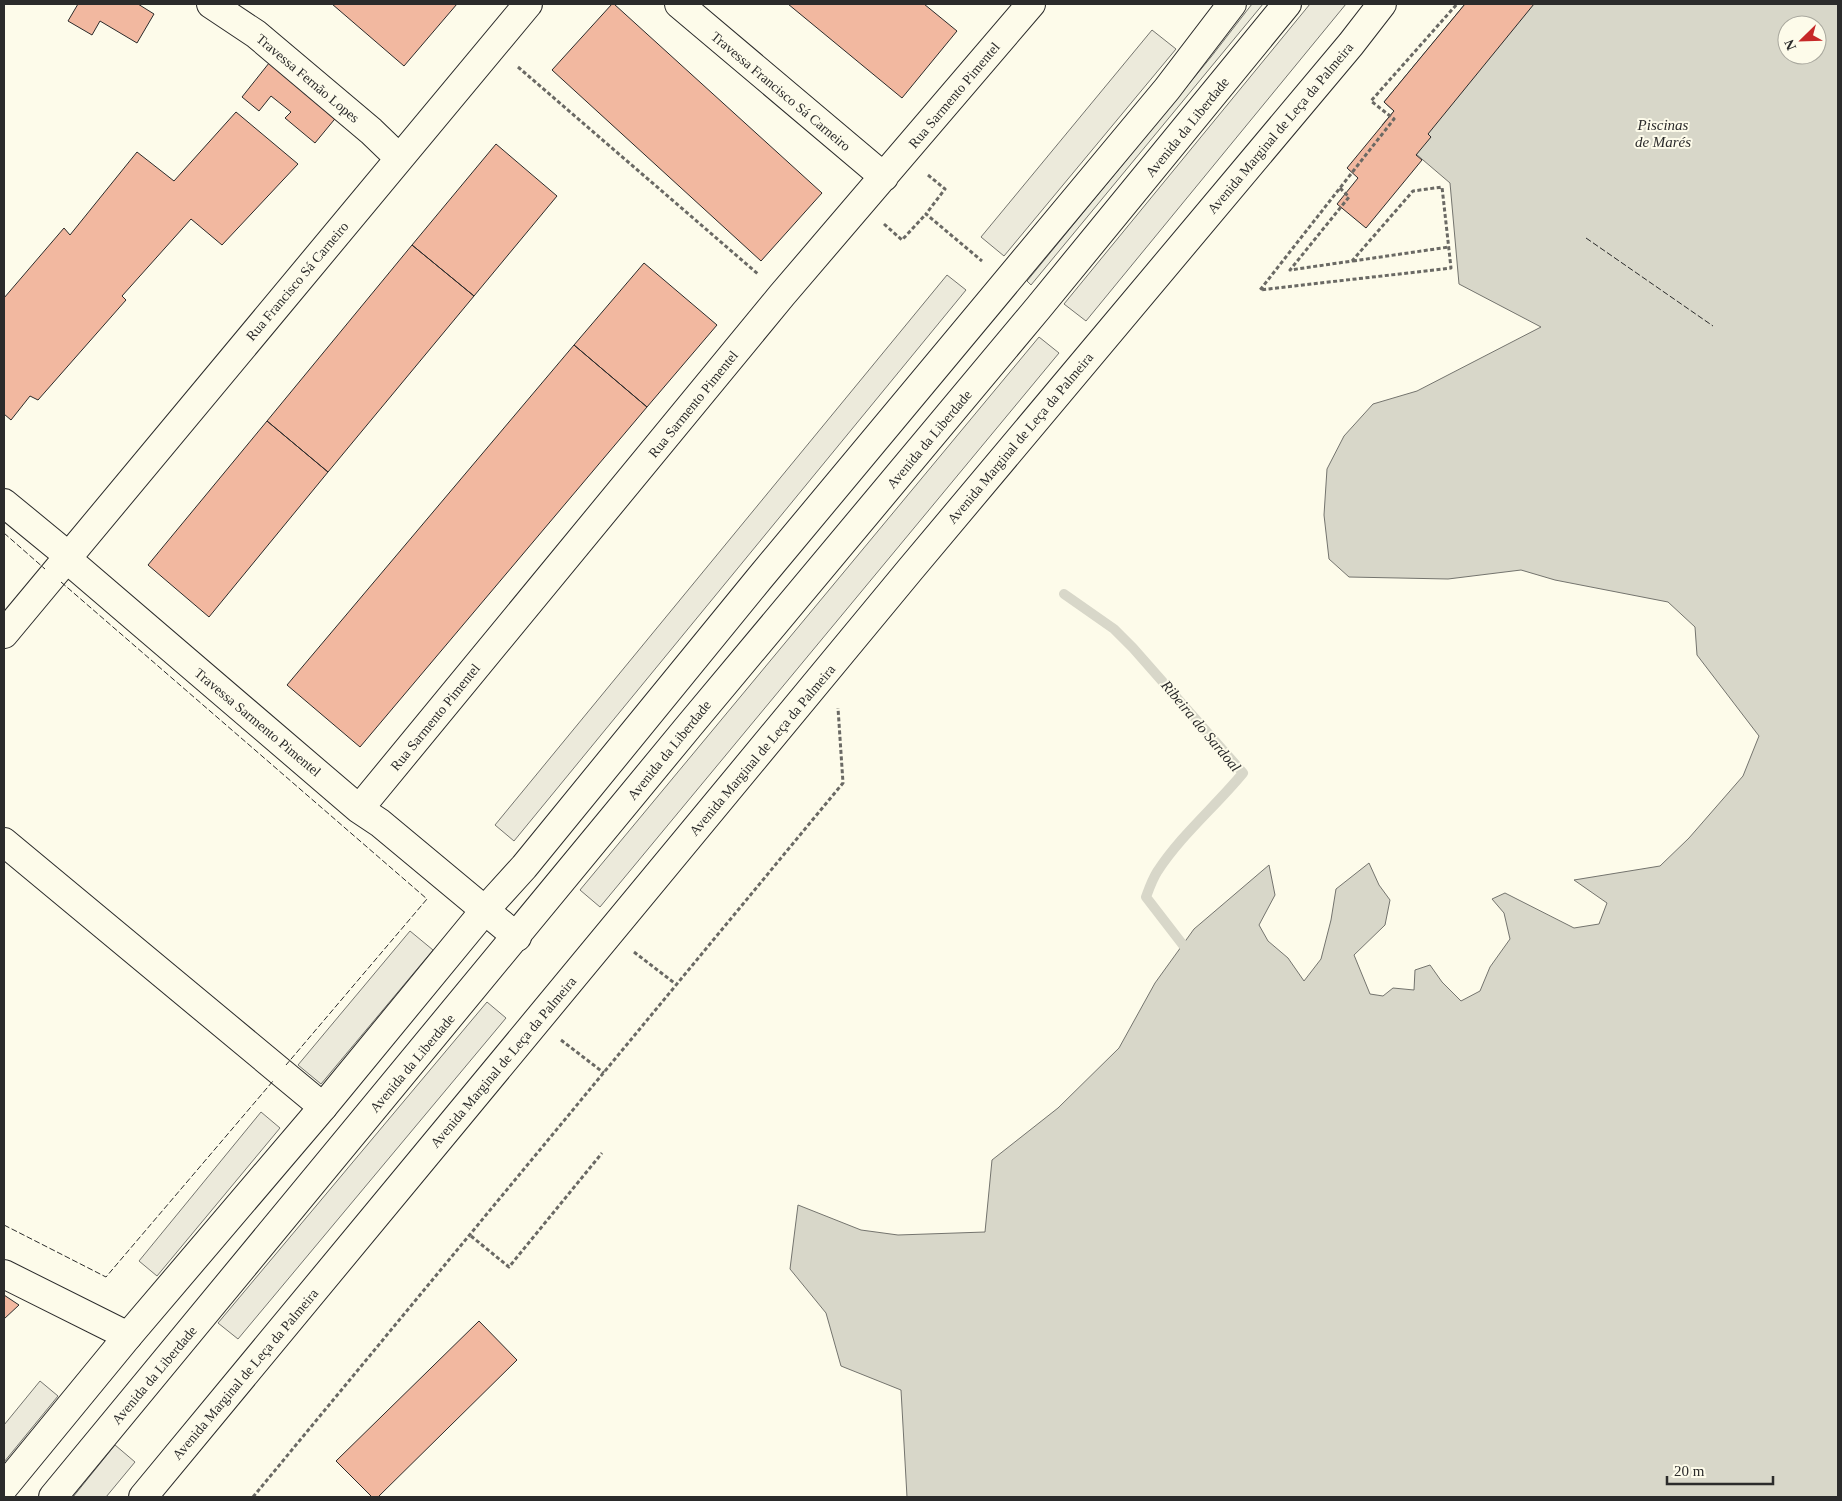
<svg xmlns="http://www.w3.org/2000/svg" width="1842" height="1501" viewBox="0 0 1842 1501" font-family="'Times New Roman',serif">
<style>
.green{fill:#ecebdb;stroke:#74746e}
.parking{fill:#eceadb;stroke:#74746e}
.water{fill:#d8d7c9;stroke:#74746e;fill-rule:evenodd}
.lines{fill:none;stroke-linecap:round;stroke-linejoin:round}
.stream{stroke:#d8d7c9;stroke-width:10}
.building{fill:#f2b8a0;stroke:#2b2b2b}
.minor-casing{stroke:#2b2b2b;stroke-width:30}
.major-casing{stroke:#2b2b2b;stroke-width:30}
.path{stroke:#6a6964;stroke-width:3;stroke-dasharray:4 2.5;stroke-linecap:butt}
.minor{stroke:#fdfbea;stroke-width:28}
.major{stroke:#fdfbea;stroke-width:28}
.fence{stroke:#2b2b2b;stroke-width:1;stroke-dasharray:6 2.5;stroke-linecap:butt}
.labels{text-anchor:middle;stroke-width:4;stroke-linejoin:round;paint-order:stroke}
.street-label{font-size:14px;fill:#2b2b2b;stroke:#fdfbea}
.water-label{font-size:15px;font-style:italic;fill:#2b2b2b;stroke:#fdfbea}
</style>
<rect width="100%" height="100%" fill="#fdfbea"/>
<!-- green -->
<path class="green" d="M1252 4H1263L1031 285 1027 281 1211 57Z"/>
<!-- parking -->
<path class="parking" d="M1310 4H1346L1086 321 1064 304Z
M1152 30 1176 49 1004 256 981 237Z
M947 275 966 290 514 841 495 825Z
M1039 337 1059 353 600 907 580 890Z
M410 931 433 950 321 1084 298 1065Z
M487 1002 506 1018 238 1339 218 1323Z
M261 1112 280 1128 157 1276 139 1261Z
M40 1381 58 1396 4 1462V1425Z
M115 1445 135 1462 106 1497H73Z"/>
<!-- water -->
<path class="water" d="M1465 4H1838V1497H907L901 1390 841 1366 826 1313 790 1269 798 1205 861 1230 898 1235 985 1232 992 1160 1058 1108 1119 1048 1155 983 1194 929 1269 865 1275 895 1259 925 1268 941 1288 958 1304 981 1321 959 1331 920 1336 889 1369 863 1379 885 1390 900 1385 925 1354 955 1370 994 1383 996 1393 988 1414 990 1415 970 1430 965 1442 982 1461 1001 1480 991 1490 967 1510 939 1504 913 1492 899 1505 893 1574 928 1599 924 1607 903 1574 880 1660 866 1689 838 1743 776 1759 736 1697 655 1695 627 1668 602 1555 580 1521 570 1448 579 1349 577 1329 559 1324 515 1327 469 1344 436 1373 404 1417 391 1541 327 1459 284 1450 183 1382 125 1394 111 1384 102ZM1787 25H1817V55H1787Z"/>
<g class="lines">
<!-- stream -->
<path class="stream" d="M1064 594 1114 629 1133 648 1243 773C1215 807 1181 835 1157 872 1152 880 1149 889 1146 897L1183 945"/>
</g>
<!-- building -->
<path class="building" d="M78 4H138L154 14 137 43 100 21 92 35 68 21Z
M332 4H457L404 66Z
M612 4H614L822 193 761 261 552 70Z
M788 4H924L957 31 902 98Z
M1465 4H1534L1428 134 1431 137 1416 155 1422 160 1366 228 1337 204 1358 178 1347 168 1394 111 1384 102Z
M281 48 348 103 315 143 285 118 291 112 271 96 259 111 242 97Z
M236 112 298 164 222 245 191 219 122 296 126 300 38 400 30 396 11 420 4 414V298L64 228 70 235 137 152 174 181Z
M496 144 557 196 474 296 412 245Z
M412 245 474 296 328 472 267 421Z
M644 263 717 325 647 407 574 345Z
M574 345 647 407 360 747 287 685Z
M267 421 328 472 209 617 148 565Z
M4 1295 19 1305 4 1319Z
M479 1321 517 1360 378 1497H372L336 1461Z"/>
<g class="lines">
<defs>
<path id="minor" d="M211 4 256 34 371 131 399 158
M679 4 884 177
M4 503 60 549 67 559 359 809 380 823 517 937
M4 634 528 4
M359 809 782 295 1031 4
M4 842 323 1107
M4 1274 128 1336
M143 1497 909 571 1351 44 1382 4"/>
<path id="major" d="M4 1487 128 1336 323 1107 485 910 524 867 759 579 1167 89 1232 4
M53 1497 689 726 1039 307 1287 4"/>
</defs>
<!-- minor casing -->
<use href="#minor" class="minor-casing"/>
<!-- major casing -->
<use href="#major" class="major-casing"/>
<!-- path -->
<path class="path" d="M518 67 758 274
M928 175 945 189 926 214 982 261
M1340 188 1349 197 1290 270 1352 261 1413 191 1442 187 1451 268 1260 290 1394 119 1371 101 1457 4
M884 224 902 240 926 214
M1353 261 1449 247
M634 952 677 985
M561 1040 604 1073
M471 1236 509 1267 602 1153
M253 1497 843 783 838 708"/>
<!-- minor -->
<use href="#minor" class="minor"/>
<!-- major -->
<use href="#major" class="major"/>
<!-- fence -->
<path class="fence" d="M1586 238 1713 326
M4 533 45 569
M61 582 427 899 286 1065
M4 1225 106 1277 273 1081"/>
</g>
<g class="labels">
<!-- street labels -->
<g class="street-label">
<text transform="translate(308 78) rotate(40)" y="5">Travessa Fernão Lopes</text>
<text transform="translate(781 91) rotate(40)" y="5">Travessa Francisco Sá Carneiro</text>
<text transform="translate(954 95) rotate(-50)" y="5">Rua Sarmento Pimentel</text>
<text transform="translate(1187 127) rotate(-51)" y="5">Avenida da Liberdade</text>
<text transform="translate(1280 128) rotate(-50)" y="5">Avenida Marginal de Leça da Palmeira</text>
<text transform="translate(297 281) rotate(-50)" y="5">Rua Francisco Sá Carneiro</text>
<text transform="translate(693 404) rotate(-51)" y="5">Rua Sarmento Pimentel</text>
<text transform="translate(1020 438) rotate(-50)" y="5">Avenida Marginal de Leça da Palmeira</text>
<text transform="translate(929 439) rotate(-50)" y="5">Avenida da Liberdade</text>
<text transform="translate(435 717) rotate(-51)" y="5">Rua Sarmento Pimentel</text>
<text transform="translate(258 722) rotate(40)" y="5">Travessa Sarmento Pimentel</text>
<text transform="translate(669 750) rotate(-51)" y="5">Avenida da Liberdade</text>
<text transform="translate(762 750) rotate(-50)" y="5">Avenida Marginal de Leça da Palmeira</text>
<text transform="translate(503 1062) rotate(-50)" y="5">Avenida Marginal de Leça da Palmeira</text>
<text transform="translate(412 1063) rotate(-50)" y="5">Avenida da Liberdade</text>
<text transform="translate(245 1374) rotate(-50)" y="5">Avenida Marginal de Leça da Palmeira</text>
<text transform="translate(154 1375) rotate(-50)" y="5">Avenida da Liberdade</text>
</g>
<!-- water labels -->
<g class="water-label">
<text x="1663" y="130">Piscinas<tspan x="1663" dy="17">de Marés</tspan></text>
<text transform="translate(1201 726) rotate(50)" y="5">Ribeira do Sardoal</text>
</g>
</g>
<!-- border -->
<rect width="1842" height="1501" fill="none" stroke="#2b2b2b" stroke-width="10"/>
<!-- north arrow -->
<g transform="translate(1802 40) rotate(247)"><circle r="24" fill="#fdfbea" stroke="#a9a89e"/>
<path d="M0-4L9 19L0 12L-9 19Z" fill="#c62828"/>
<text y="-8" font-size="14" font-weight="bold" text-anchor="middle" fill="#2b2b2b">N</text>
</g>
<!-- scale -->
<path d="M1667 1476v8h106v-8" fill="none" stroke="#2b2b2b" stroke-width="2.5"/>
<text x="1674" y="1476" font-size="15" fill="#2b2b2b" stroke="#fdfbea" stroke-width="4" paint-order="stroke">20 m</text>
</svg>
